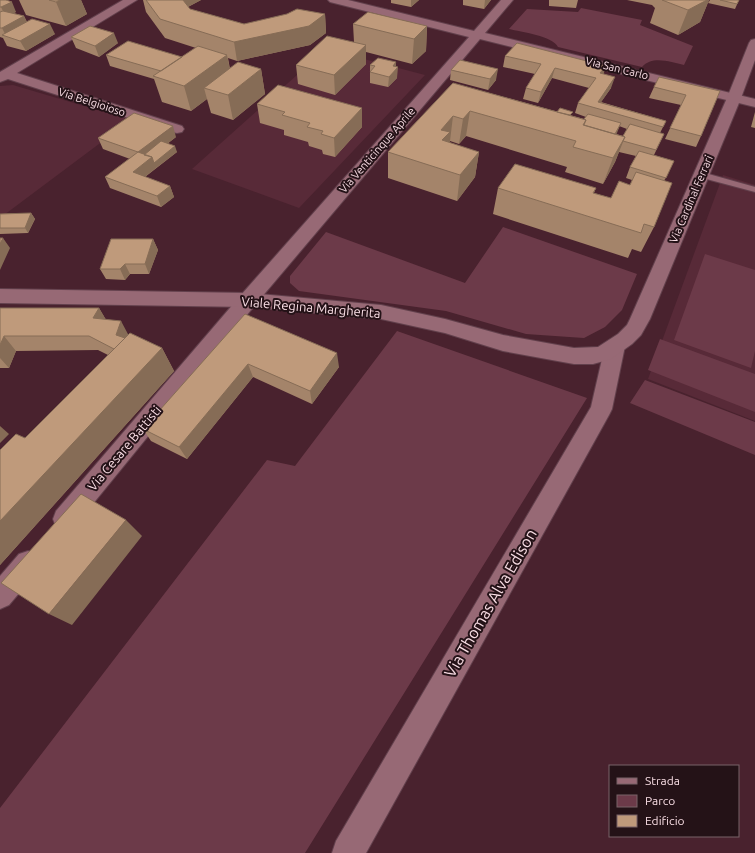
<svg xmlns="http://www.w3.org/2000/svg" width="755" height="853" viewBox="0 0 755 853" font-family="Ubuntu,sans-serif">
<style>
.built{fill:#582a38}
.green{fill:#6c3a49}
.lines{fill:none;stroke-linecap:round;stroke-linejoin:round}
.lane-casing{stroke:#62404c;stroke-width:2}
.street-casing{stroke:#62404c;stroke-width:2}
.secondary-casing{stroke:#62404c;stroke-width:2}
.lane{fill:#976975;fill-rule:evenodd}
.street{fill:#976975;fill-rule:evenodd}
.secondary{fill:#976975;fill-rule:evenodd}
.wall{fill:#a4846a;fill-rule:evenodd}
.shaded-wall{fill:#866c56}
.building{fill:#bf9a7b;stroke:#866c56}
.labels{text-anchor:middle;stroke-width:4;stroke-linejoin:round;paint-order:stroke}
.far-street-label{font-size:11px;fill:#f8dde4;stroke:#241217}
.street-label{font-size:13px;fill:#f8dde4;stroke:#241217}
.near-street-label{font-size:16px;fill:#f8dde4;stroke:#241217}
</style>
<rect width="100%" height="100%" fill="#49222e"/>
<!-- built -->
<path class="built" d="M326 49 425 75 299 208 192 169Z
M13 85 131 120 0 218V86Z
M723 175 755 185V421L648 379Z"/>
<!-- green -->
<path class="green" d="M581 8 642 20 640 25 693 46 684 65C671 62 652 55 642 67L558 47C553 36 521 32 509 29L527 9 578 12Z
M503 227 637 274 622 310 605 327 584 338 526 334 446 311 299 291 290 283V276L326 232 465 283Z
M705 254 755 270V351L751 368 674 340Z
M397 331 587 398 305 853H0V808L267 460 295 466Z
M660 339 755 374V412L648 370Z
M645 380 755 422V455L630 403Z"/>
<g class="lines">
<defs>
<path id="lane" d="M699 173H705L755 187V192L699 177Z"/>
<path id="street" d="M123 0H137L17 73 182 126 184 129 182 132 177 133 172 132 8 79 0 82V72Z
M328 0H348L474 31 501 0H513L485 33 755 99V107L480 39 255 305 74 527 65 530 56 527 53 519 56 511 241 295 469 37 330 2Z
M615 338 622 341 625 346 612 409 609 415 366 853H332L336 841 591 407 605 346 608 341Z
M28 551 37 554 41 563 37 572 9 605 0 609V576L19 554Z"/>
<path id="secondary" d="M755 39V60L741 98 650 319 641 335 632 344 611 359 593 364H574L503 351 445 333 381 319 248 307 0 303V289L248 293 381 305 445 319 503 335 574 348 598 347 618 334 627 325 630 319 727 98 749 43 751 40Z"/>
</defs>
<!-- lane casing -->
<use href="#lane" class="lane-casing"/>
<!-- street casing -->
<use href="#street" class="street-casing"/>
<!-- secondary casing -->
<use href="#secondary" class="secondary-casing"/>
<!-- lane -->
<use href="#lane" class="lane"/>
<!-- street -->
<use href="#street" class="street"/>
<!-- secondary -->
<use href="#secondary" class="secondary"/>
</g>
<!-- wall -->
<path class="wall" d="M0 0 16 12 13 13 24 16 27 22 55 34 26 51 7 46 3 38 0 37Z
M19 0H81L87 14 66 26 26 15Z
M143 0H201L188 7 190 9 244 24 325 14 326 33 310 45 237 61 228 58 230 69H261L265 94 233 120 211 113 207 99 191 111 162 102 154 79 110 66 106 55 182 57 196 48 165 38 146 12Z
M391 0H419L411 7 391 3Z
M463 0H491L484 9 463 5Z
M549 0H578L576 8 549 6Z
M627 0H709L700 22 678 35 650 23 655 8 652 5Z
M710 0H739L735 9 708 3Z
M353 24 427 26 426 51 412 64 366 52V64L335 95 298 84 296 65 354 42Z
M71 37 118 43 99 57 76 48Z
M505 56 606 66 603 74 611 88 601 102 666 121 660 133 664 134 654 155 674 161 664 181 654 227 641 252 632 249 628 258 493 214 498 188H596L594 193 611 198 630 185 632 180 626 178 630 167 636 156 619 152 615 162 603 184 565 172 567 167 466 136 459 144 450 141 449 143 479 152 475 177 457 201 388 178V152L453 83 584 119 586 117 575 113 578 103 589 88 552 78 538 103 523 99 526 88 535 74 503 67ZM619 126 627 129 623 136 616 134Z
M370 65 396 67 397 78 388 87 370 83Z
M451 70 496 80 488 90 450 80Z
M654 87 720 91 701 136 696 147 665 139 681 105 649 98Z
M257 104 362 108V127L335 157 323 154 322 150 309 146 308 142 284 135V130L260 123Z
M755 112V128L751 127Z
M176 137 167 144 177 152 145 177 170 186 174 197 161 207 110 188 105 177 130 159 103 149 98 138Z
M31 213 35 219 28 233 0 234V214Z
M153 239 158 250 149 274H130L125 280 106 279 100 269Z
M0 308H99L106 320 128 335 162 348 174 371 0 565V450L25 438 108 355 98 350 16 351 9 368H0Z
M245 314 339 367 312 404 253 377 187 459 151 441 143 429Z"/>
<!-- shaded-wall -->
<path class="shaded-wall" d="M60 0H81L87 14 66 26 56 2Z
M179 0H201L182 10Z
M411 0H419L411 7Z
M485 0H491L484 9Z
M707 0H709L700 22 678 35 688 10Z
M12 2 16 12 6 17 1 7Z
M325 14 326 33 310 45 237 61 234 42Z
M24 16 29 26 6 36 2 28Z
M50 24 55 34 26 51 20 41Z
M427 26 426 51 412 64 414 39Z
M114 33 118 43 99 57 95 46Z
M366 45V64L335 95 334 75Z
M227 55 232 80 204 88 207 99 191 111 184 86Z
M396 62V69L398 67 397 78 388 87 389 77 393 66Z
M606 66 603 76 600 73Z
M555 68 552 78 538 103 541 92Z
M261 69 265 94 233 120 228 95Z
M498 69 496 80 488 90 490 79Z
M615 77 611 88 597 108 598 102Z
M362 108V127L335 157 334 138Z
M470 111 466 136 459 144 463 119Z
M453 116 450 141 448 144 440 166 441 130Z
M621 123 617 133 608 149 612 138Z
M173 126 176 137 146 160 138 152Z
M625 137 615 162 603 184 613 158Z
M175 146 177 152 156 168 154 163Z
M479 152 475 177 457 201 460 175Z
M152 157 156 168 137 183 133 172Z
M170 186 174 197 161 207 157 196Z
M31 213 35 219 28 233 25 228Z
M3 238 10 248 0 270V244Z
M153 239 158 250 149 274 145 264Z
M125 264 130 274 125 280 120 269Z
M99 308 108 323 93 318Z
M121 321 129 336 125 349 116 335Z
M4 336 16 351 9 368 0 358V345Z
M162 348 174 371 0 565V521Z
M337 353 339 367 312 404 310 391Z
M248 364 253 377 187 459 179 447Z
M0 426 9 434 0 443Z
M126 520 142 536 72 625 49 614Z"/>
<!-- building -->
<path class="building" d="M0 0H6L12 2 1 7H0Z
M49 0H60L56 2Z
M146 0H183L190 9 244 24 287 14 297 9 325 14 309 26 234 42 160 19Z
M662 0H707L688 10Z
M720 0H739L737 4Z
M3 11 24 16 2 28H0V12Z
M368 12 427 26 414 39 353 24Z
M32 19 50 24 20 41 2 35Z
M90 26 114 33 95 46 71 37Z
M327 36 366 45 334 75 296 65Z
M128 41 182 57 161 71 106 55Z
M517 43 606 66 600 73 615 77 598 102 666 121 663 127 578 103 596 78 555 68 541 92 526 88 541 64 505 56Z
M198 46 227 55 184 86 153 76Z
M378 58 396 62 393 66 398 67 389 77 370 72 375 66 370 65Z
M460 60 498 69 490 79 451 70Z
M238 62 261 69 228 95 204 88Z
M659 77 720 91 701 136 670 128 686 95 654 87Z
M453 83 586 120 583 125 625 137 613 158 573 147 576 141 470 111 463 119 453 116 441 130 450 132 442 140 479 152 460 175 388 152Z
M278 85 362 108 334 138 321 134 323 131 307 127 310 123 282 115 285 112 257 104Z
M560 108 573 112 570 115 557 112Z
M134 113 173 126 138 152 98 138Z
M588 114 621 123 615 134 584 125 586 120 584 119Z
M630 124 664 134 656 150 623 141 625 137 623 136Z
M161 141 175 146 154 163 152 157 144 155Z
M639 151 674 161 666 178 630 167Z
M138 152 152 157 133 172 170 186 157 196 105 177Z
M515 164 596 188 593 193 611 198 619 181 630 185 636 172 672 183 654 227 644 224 641 233 498 188Z
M31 213 25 228H0V214Z
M0 238H3L0 244Z
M111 239H153L145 264H125L120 269H100Z
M0 308H99L93 318 121 321 116 335 125 338 114 349 89 336H4L0 345Z
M245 314 337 353 310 391 248 364 179 447 143 429Z
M130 333 162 348 0 521V450L16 434 25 438Z
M81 494 126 520 49 614 1 583Z"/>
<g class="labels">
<!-- far-street labels -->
<g class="far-street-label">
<text transform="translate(617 68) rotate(14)" y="4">Via San Carlo</text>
<text transform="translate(92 102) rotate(18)" y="4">Via Belgioioso</text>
<text transform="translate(377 150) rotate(-49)" y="4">Via Venticinque Aprile</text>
<text transform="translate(691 199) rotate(-67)" y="4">Via Cardinal Ferrari</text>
</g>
<!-- street labels -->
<g class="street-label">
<text transform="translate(311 307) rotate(5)" y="5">Viale Regina Margherita</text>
<text transform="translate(124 448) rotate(-50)" y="5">Via Cesare Battisti</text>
</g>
<!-- near-street labels -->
<g class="near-street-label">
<text transform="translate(490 603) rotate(-60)" y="6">Via Thomas Alva Edison</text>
</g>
</g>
<!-- legend -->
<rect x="609" y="765" width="130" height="72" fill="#241217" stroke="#796369"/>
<rect x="617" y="778" width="20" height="6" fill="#976975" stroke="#796369"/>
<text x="645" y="785" font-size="12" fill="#f8dde4">Strada</text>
<rect x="617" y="795" width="20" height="12" fill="#6c3a49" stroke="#796369"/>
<text x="645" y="805" font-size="12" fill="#f8dde4">Parco</text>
<rect x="617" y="815" width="20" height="12" fill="#bf9a7b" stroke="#796369"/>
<text x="645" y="825" font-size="12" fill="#f8dde4">Edificio</text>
</svg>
